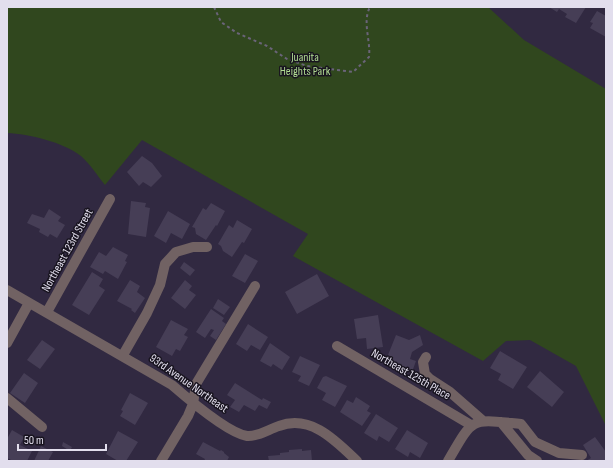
<svg xmlns="http://www.w3.org/2000/svg" width="613" height="468" viewBox="0 0 613 468" font-family="'Sofia Sans Condensed',sans-serif">
<style>
.green{fill:#30471e}
.building{fill:#463e56}
.lines{fill:none;stroke-linecap:round;stroke-linejoin:round}
.path{stroke:#6a6479;stroke-width:2;stroke-dasharray:3 3;stroke-linecap:butt}
.minor{stroke:#716263;stroke-width:10}
.labels{text-anchor:middle;stroke-width:3;stroke-linejoin:round;paint-order:stroke}
.park-label{font-size:12px;fill:#b0db92;stroke:#18141f}
.street-label{font-size:12px;fill:#e2deed;stroke:#18141f}
</style>
<rect width="100%" height="100%" fill="#312941"/>
<!-- green -->
<path class="green" d="M7 7H488L524 40 606 89V426L576 366 530 340 506 341 483 361 293 256 308 234 142 140 105 185C97 175 90 164 81 156 63 142 29 134 7 133Z"/>
<!-- building -->
<path class="building" d="M549 7H586L576 23 565 17 567 14 559 9 557 12Z
M597 11 606 16V37L590 28 593 23 590 22Z
M142 156 152 163 162 176 151 187 143 182 139 186 127 172Z
M131 201 146 203 145 207 150 208 146 237 128 234Z
M211 203 225 211 217 226 216 225 206 240 196 234 195 228 192 227 203 208 206 210Z
M49 209 61 217 58 221 65 225 57 238 50 234 48 237 39 232 40 229 27 223 32 214 44 218Z
M168 211 190 224 182 239 171 233 166 243 154 236Z
M237 220 252 229 244 243 242 242 232 257 223 251 221 246 218 244 229 225 233 228Z
M113 247 128 255 125 261 127 262 118 279 105 271 103 274 90 267 99 252 106 256Z
M245 254 258 261 245 283 232 276Z
M184 262 195 270 190 276 180 268Z
M92 272 103 279 99 286 105 290 89 315 72 305Z
M317 274 329 296 297 314 285 292Z
M130 280 140 286 137 292 145 298 135 313 131 310 132 309 117 301Z
M185 280 192 286 189 290 196 295 185 309 171 298Z
M218 299 230 307 224 315 213 308Z
M211 309 224 318 222 321 226 324 216 340 210 336 214 330 211 329 205 338 196 332Z
M378 315 383 347 367 349 366 338 357 339 354 319Z
M171 320 188 329 184 335 188 337 180 351 176 349 172 356 156 347Z
M248 324 268 337 260 350 251 345 247 351 236 344Z
M396 335 409 340 420 335 423 345 412 352 410 359 416 361 412 372 400 367 401 365 386 360Z
M42 340 55 349 40 369 27 360Z
M270 343 290 357 282 370 273 364 271 367 260 361Z
M500 351 527 367 513 389 498 380 501 374 490 368Z
M300 356 320 365 309 386 298 381 301 376 292 372Z
M540 371 564 392 552 407 527 387Z
M24 373 38 383 25 403 10 393Z
M326 376 347 386 335 407 322 400 326 393 317 388 323 377Z
M235 383 262 400 263 398 271 402 267 409 259 405 255 411 244 405 239 412 230 407 235 400 227 395Z
M130 393 148 403 135 425 120 416 123 411 121 410Z
M356 397 370 406 367 411 371 413 362 426 340 412 347 400 353 403Z
M376 414 398 428 389 442 379 436 377 441 364 433Z
M12 430 24 437 20 445 32 451 27 461H13L7 458V439Z
M407 430 428 443 420 458 410 452 408 457 395 449Z
M118 431 138 442 126 461H118L106 454Z
M595 437 606 452V461H586L591 458 583 445Z
M63 442 72 447 70 451 62 446Z
M203 442 220 451 221 450 224 452V453L229 457 227 461H204L205 459 196 454Z
M41 446 53 452 48 461H34Z
M302 449V451L311 450 312 461H269L268 456 280 455V453L289 452V450Z"/>
<g class="lines">
<!-- path -->
<path class="path" d="M214 7 221 22 237 33 267 46 287 59 307 66 353 72 369 57C371 41 362 22 370 7"/>
<!-- minor -->
<path class="minor" d="M7 290 172 385C187 398 228 433 247 436 258 437 269 429 279 426 311 414 336 441 357 461
M47 312 110 199
M7 343 29 303
M337 346 471 425
M123 355 147 313 160 285 165 264 176 252 193 247H207
M426 357 423 362 425 374 430 379 450 392 482 420
M7 398 42 427
M501 422 528 455 537 461
M161 461 188 416 193 404 196 384 255 286
M448 461C474 416 470 419 521 424L535 442 559 453 582 455"/>
</g>
<g class="labels">
<!-- park labels -->
<g class="park-label">
<text x="305" y="61">Juanita<tspan x="305" dy="14">Heights Park</tspan></text>
</g>
<!-- street labels -->
<g class="street-label">
<text transform="translate(67 250) rotate(-61)" y="4">Northeast 123rd Street</text>
<text transform="translate(411 374) rotate(30)" y="4">Northeast 125th Place</text>
<text transform="translate(189 383) rotate(35)" y="4">93rd Avenue Northeast</text>
</g>
</g>
<!-- border -->
<rect width="613" height="468" fill="none" stroke="#e2deed" stroke-width="16"/>
<!-- scale -->
<path d="M18 444v6h88v-6" fill="none" stroke="#e2deed" stroke-width="2"/>
<text x="24" y="444" font-size="12" fill="#e2deed" stroke="#18141f" stroke-width="3" paint-order="stroke">50 m</text>
</svg>
